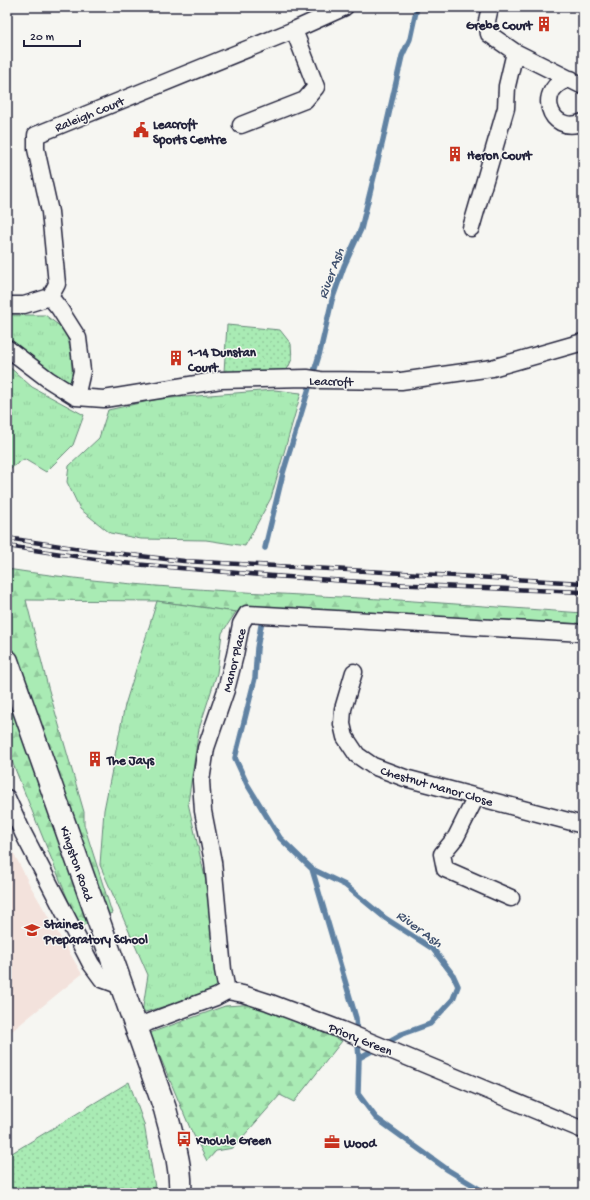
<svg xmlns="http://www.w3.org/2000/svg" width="590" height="1200" viewBox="0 0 590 1200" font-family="'Gochi Hand',sans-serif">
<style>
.built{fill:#f3e2dc}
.grass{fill:url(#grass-dots);stroke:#668678}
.forest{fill:url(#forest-firs);stroke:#668678}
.park{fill:url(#park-tufts);stroke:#668678}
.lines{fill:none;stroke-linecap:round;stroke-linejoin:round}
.stream{stroke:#6082a3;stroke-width:5.5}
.street-casing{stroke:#22223b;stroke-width:19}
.secondary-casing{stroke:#22223b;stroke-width:25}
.street{stroke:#f6f6f2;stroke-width:16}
.secondary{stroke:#f6f6f2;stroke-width:22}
.rail-casing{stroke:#22223b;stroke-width:4.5}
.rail{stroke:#f6f6f2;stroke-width:3;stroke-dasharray:9;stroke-linecap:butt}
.labels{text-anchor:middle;stroke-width:3;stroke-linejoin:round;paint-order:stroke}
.poi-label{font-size:13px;font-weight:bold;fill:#22223b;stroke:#f6f6f2;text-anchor:start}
.street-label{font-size:13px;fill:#22223b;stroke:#f6f6f2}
.water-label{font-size:14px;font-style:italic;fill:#41526f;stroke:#f6f6f2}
</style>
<defs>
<pattern id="grass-dots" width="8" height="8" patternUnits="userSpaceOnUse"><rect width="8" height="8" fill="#a9ebb4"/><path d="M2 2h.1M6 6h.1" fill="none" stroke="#91c99c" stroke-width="1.8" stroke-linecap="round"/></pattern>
<pattern id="forest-firs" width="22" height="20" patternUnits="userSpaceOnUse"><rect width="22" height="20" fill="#a9ebb4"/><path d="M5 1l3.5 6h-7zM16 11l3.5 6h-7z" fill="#91c99c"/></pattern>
<pattern id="park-tufts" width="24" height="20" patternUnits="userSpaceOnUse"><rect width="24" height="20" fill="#a9ebb4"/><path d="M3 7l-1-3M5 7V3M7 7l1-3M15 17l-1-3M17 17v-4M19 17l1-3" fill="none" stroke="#91c99c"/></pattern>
</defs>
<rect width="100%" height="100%" fill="#f6f6f2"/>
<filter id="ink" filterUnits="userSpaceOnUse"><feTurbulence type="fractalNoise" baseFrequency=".025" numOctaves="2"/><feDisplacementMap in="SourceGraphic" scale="8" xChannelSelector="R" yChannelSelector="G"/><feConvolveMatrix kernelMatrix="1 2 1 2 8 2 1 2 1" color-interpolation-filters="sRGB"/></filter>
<g filter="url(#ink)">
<!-- built -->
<path class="built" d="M7 840 31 887 82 974 7 1035Z"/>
<!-- grass -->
<path class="grass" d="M227 325 280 330 291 344 292 359 288 368 280 373 224 372Z
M129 1082 144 1124 156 1193H7V1156Z"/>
<!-- forest -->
<path class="forest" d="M7 569C137 589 268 593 399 600 460 604 522 609 583 613V624L269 608 236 612 157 601 26 600 48 687 84 812V825L112 913 79 927 7 749Z
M257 1004 342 1041 294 1102 280 1095 233 1148 216 1151 207 1161 190 1128 150 1033 225 1006Z"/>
<!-- park -->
<path class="park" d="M7 315H45L65 330 71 351 73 384 44 370 7 341Z
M7 365 32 387 84 415 73 445 46 472 24 459 7 471Z
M274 390 301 393 271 498 245 546 206 540 141 539 110 533 80 509 67 482 69 466 99 438 108 410 158 399Z
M157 601 236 612 222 633 217 673 199 729 188 803 207 886 222 989 142 1013 148 975 100 865 104 810 125 705Z"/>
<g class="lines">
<!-- stream -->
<path class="stream" d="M265 548 283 473 320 352 332 300 344 266 361 229 383 140 402 56 410 39 417 7
M262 620 257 648 255 678 235 758 247 784 280 838 312 869 345 885 385 918 433 949 453 975 458 986 453 999 430 1024 402 1034 359 1058 358 1094 376 1118 448 1170 486 1193
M312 869 356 1018 359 1058"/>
<defs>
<path id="street" d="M490 7 487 21 489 34 515 52 583 86
M571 79C534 85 548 137 583 122
M241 125 305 100 316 87 294 30
M471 228 506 108 507 86 515 52
M50 297 57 284 50 212 36 149V135L294 30 345 7
M7 305H24L50 297 59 308 78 338 82 371 76 397
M7 348 49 380 76 397 104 399 221 380 307 378 320 380 401 381 492 368 583 342
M354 672 343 709 342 724 345 737 357 755 373 766 405 778 583 825
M476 797 456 837 442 854 445 869 511 898
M7 798 23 833 91 964 102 979 121 986
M227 991 223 970 213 862 203 811 201 781 206 748 226 690 235 655 241 624 247 614 583 633
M137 1028 149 1022 216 997 227 991 243 994 268 1002 342 1030 583 1130"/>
<path id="secondary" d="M7 661 165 1109C172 1137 182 1165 180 1193"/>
</defs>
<!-- street casing -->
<use href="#street" class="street-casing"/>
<!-- secondary casing -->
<use href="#secondary" class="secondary-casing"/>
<!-- street -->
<use href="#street" class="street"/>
<!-- secondary -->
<use href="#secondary" class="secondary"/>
<defs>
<path id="rail" d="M7 538 87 550 184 561 583 583
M7 546 122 563 273 576 391 584 583 592"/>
</defs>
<!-- rail casing -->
<use href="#rail" class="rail-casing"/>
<!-- rail -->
<use href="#rail" class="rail"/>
</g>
</g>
<!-- icons -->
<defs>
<symbol id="building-bare" viewBox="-9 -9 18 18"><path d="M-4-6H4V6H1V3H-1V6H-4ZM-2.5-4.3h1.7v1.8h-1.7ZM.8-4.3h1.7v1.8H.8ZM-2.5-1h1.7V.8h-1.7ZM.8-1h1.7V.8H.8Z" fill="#c8321e" stroke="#f6f6f2" stroke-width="2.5" paint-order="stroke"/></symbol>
<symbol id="civic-bare" viewBox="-9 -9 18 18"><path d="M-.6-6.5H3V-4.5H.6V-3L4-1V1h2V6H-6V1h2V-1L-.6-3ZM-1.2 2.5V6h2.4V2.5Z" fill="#c8321e" stroke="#f6f6f2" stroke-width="2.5" paint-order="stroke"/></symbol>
<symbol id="school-bare" viewBox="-9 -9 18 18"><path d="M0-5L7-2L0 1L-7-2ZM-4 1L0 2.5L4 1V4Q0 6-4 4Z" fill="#c8321e" stroke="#f6f6f2" stroke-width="2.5" paint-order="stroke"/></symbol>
<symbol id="bus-bare" viewBox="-9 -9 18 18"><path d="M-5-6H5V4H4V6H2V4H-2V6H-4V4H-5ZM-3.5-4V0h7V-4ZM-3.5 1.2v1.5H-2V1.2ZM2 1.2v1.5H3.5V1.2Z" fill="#c8321e" stroke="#f6f6f2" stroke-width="2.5" paint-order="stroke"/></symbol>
<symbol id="office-bare" viewBox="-9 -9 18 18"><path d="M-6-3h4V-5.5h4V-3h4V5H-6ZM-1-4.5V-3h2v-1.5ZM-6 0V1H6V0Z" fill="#c8321e" stroke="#f6f6f2" stroke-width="2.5" paint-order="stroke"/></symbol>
</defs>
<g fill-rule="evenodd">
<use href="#building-bare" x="533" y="13" width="22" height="22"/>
<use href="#civic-bare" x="130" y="119" width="22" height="22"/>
<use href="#building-bare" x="444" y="143" width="22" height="22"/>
<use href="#building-bare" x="165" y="347" width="22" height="22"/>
<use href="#building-bare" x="84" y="748" width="22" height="22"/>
<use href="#school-bare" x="21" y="919" width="22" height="22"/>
<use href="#bus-bare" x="173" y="1128" width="22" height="22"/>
<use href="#office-bare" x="321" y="1131" width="22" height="22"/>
</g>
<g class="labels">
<!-- poi labels -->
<g class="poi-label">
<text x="532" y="29" text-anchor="end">Grebe Court</text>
<text x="153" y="128">Leacroft<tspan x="153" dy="15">Sports Centre</tspan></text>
<text x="467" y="159">Heron Court</text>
<text x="188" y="356">1-14 Dunstan<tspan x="188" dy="15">Court</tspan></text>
<text x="107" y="764">The Jays</text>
<text x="44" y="928">Staines<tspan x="44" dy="15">Preparatory School</tspan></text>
<text x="196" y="1144">Knowle Green</text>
<text x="344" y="1147">Wood</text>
</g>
<!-- street labels -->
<g class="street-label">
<text transform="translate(89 113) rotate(-22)" y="5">Raleigh Court</text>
<text transform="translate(331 380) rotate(2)" y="5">Leacroft</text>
<text transform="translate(233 660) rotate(-76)" y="5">Manor Place</text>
<text transform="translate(437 785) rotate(16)" y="5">Chestnut Manor Close</text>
<text transform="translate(78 863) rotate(71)" y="5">Kingston Road</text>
<text transform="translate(361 1038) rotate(22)" y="5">Priory Green</text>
</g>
<!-- water labels -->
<g class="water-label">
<text transform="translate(330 273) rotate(-70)" y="5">River Ash</text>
<text transform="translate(420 928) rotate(36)" y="5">River Ash</text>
</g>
</g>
<!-- margin -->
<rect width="590" height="1200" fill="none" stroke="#f6f6f2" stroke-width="24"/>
<rect x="12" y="12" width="566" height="1176" fill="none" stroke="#22223b" stroke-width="1.5" filter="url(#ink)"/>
<!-- scale -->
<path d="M24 40v6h56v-6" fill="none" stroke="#22223b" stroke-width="2"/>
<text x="30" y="40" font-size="12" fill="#22223b" stroke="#f6f6f2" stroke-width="3" paint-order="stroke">20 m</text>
</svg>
